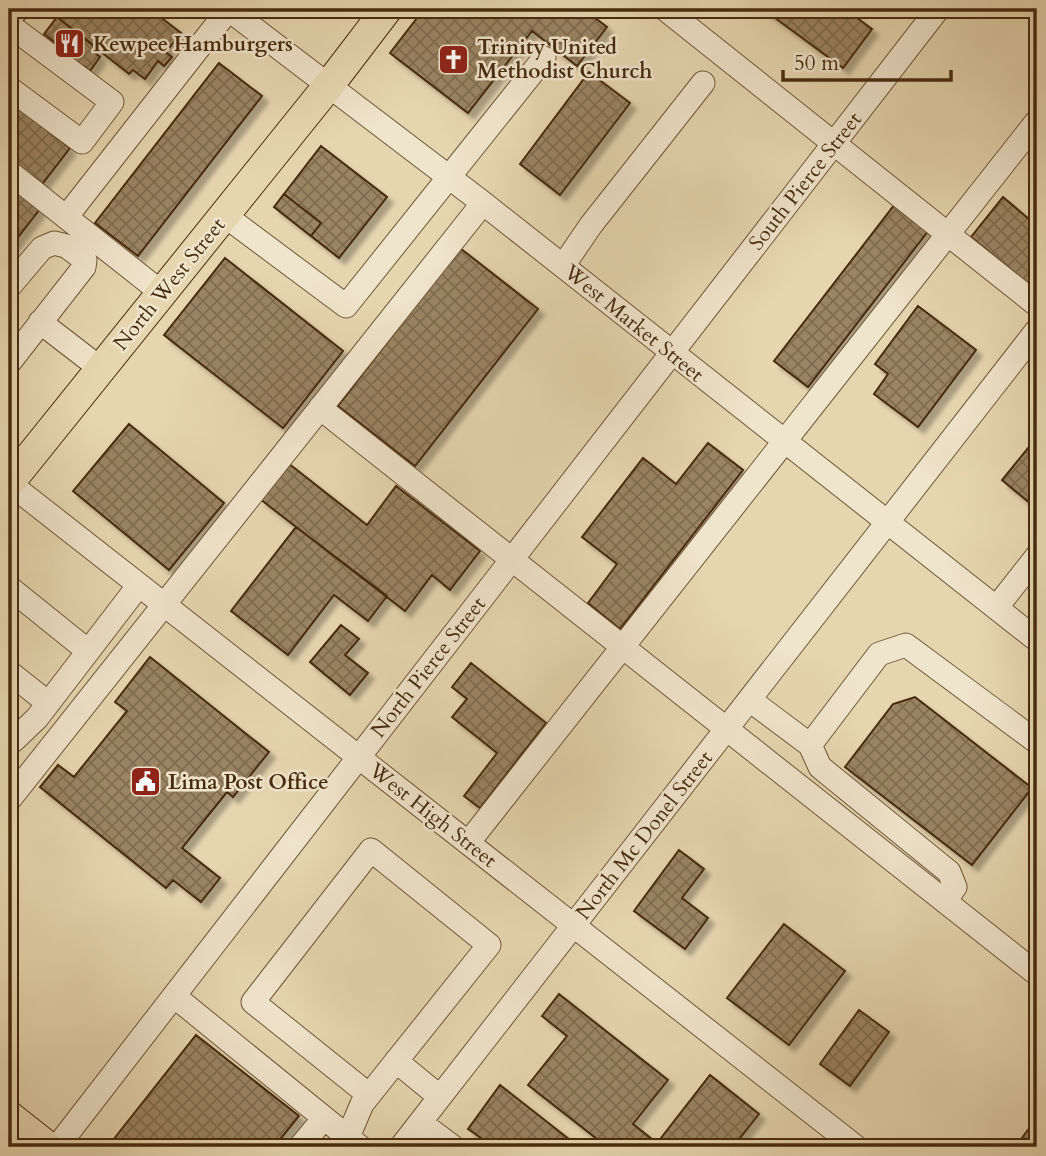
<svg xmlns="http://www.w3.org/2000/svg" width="1046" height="1156" viewBox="0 0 1046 1156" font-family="Cardo,serif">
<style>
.building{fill:url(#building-cross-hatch);stroke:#472b0f;stroke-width:2;filter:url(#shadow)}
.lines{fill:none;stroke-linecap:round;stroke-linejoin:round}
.minor-casing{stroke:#6f5637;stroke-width:25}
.major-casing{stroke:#472b0f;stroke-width:32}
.minor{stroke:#efe4cc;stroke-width:23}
.major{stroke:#e6d6b0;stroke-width:30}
.labels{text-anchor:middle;stroke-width:5;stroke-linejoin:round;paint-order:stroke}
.poi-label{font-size:21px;font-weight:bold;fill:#472b0f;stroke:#efe4cc;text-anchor:start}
.street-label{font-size:21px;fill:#472b0f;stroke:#efe4cc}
</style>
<defs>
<pattern id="building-cross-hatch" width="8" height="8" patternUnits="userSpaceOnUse" patternTransform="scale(1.75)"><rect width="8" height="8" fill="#9a8463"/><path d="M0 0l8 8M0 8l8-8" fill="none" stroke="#7f6c50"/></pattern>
<filter id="shadow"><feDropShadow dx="6" dy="6" stdDeviation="2" flood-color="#0004"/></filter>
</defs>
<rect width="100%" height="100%" fill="#e6d6b0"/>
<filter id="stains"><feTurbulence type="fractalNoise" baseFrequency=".00286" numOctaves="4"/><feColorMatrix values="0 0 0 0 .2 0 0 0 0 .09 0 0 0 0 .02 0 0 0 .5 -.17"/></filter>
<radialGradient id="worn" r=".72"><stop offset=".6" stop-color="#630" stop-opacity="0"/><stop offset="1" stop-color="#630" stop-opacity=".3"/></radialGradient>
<!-- building -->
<path class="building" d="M64 9H150L181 33 166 52 172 57 164 66 158 61 145 79 133 70 129 74 57 17Z
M424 9H583L607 27 577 66 532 31 468 113 390 53Z
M763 9H845L872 29 843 68Z
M57 17 97 48 94 52 100 57 90 71 84 66 80 70 51 47 54 42 44 34Z
M219 63 262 96 138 256 95 223Z
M589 72 630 103 560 195 520 164Z
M9 100 70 148 40 187 9 162Z
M321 146 387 197 339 258 311 236 321 223 284 194Z
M9 185 40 209 9 249Z
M284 194 321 223 311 236 274 207Z
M1003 197 1037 226V275L1029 285 971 237Z
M895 204 929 230 808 387 774 361Z
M460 248 538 309 415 466 338 406Z
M225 258 343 351 283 428 164 335Z
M918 306 976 350 918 427 874 394 888 374 875 364Z
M129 424 224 503 169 570 73 491Z
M1037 437V509L1002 480Z
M708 443 743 470 620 629 588 603 617 564 582 537 643 458 676 484Z
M288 463 367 525 396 486 480 551 450 590 432 575 405 611 260 499Z
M296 527 387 596 368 621 334 595 288 655 231 611Z
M341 625 359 639 345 655 368 673 350 695 310 662Z
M150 657 269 752 233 797 227 792 182 848 220 878 201 902 173 880 166 888 40 787 58 765 74 777 127 711 115 702Z
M471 663 546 723 480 808 464 796 497 753 452 717 467 699 452 687Z
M915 697 1032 788 972 865 845 767 893 704Z
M679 850 704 869 682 898 708 918 685 949 634 911Z
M784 924 845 971 789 1045 727 998Z
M559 994 668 1080 633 1124 657 1143 710 1075 759 1114 733 1147H599L602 1143 528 1085 567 1036 542 1016Z
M859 1010 889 1032 850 1086 820 1064Z
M196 1035 299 1116 274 1147H122L113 1140Z
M500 1085 574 1143 570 1147H494L468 1129Z
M1037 1118V1147H1015Z"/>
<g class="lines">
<defs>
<path id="minor" d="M228 9 483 203 1037 640
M665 9 1037 305
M9 25 112 102 82 142 9 88
M9 172 162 293
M224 215 346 306 544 58
M67 216 229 9
M563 266 591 225 703 83
M9 287 42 248 54 243 66 246 85 260 84 267 9 363
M40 322 101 369
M320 408 1037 974
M9 483 856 1147
M11 589 88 651
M996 608 1037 556
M9 672 48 703
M750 700 810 745
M9 738 13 741 37 718 139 585
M9 800 483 203
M468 843 1037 121
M945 901 955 887 949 872 820 767 810 745 879 654 906 645 1037 742
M174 996 360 1147
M396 1061 440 1097
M421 1123 453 1147
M348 1137 362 1104 489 945 371 850 253 1002 369 1095
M57 1147 938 9
M300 1147 324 1118
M401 1147 1037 330"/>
<path id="major" d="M9 14 13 9
M9 483 329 85 387 9
M9 1116 48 1147"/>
</defs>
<!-- minor casing -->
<use href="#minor" class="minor-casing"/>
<!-- major casing -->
<use href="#major" class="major-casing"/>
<!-- minor -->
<use href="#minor" class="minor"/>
<!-- major -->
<use href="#major" class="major"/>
</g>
<!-- icons -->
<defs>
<symbol id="restaurant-square" viewBox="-11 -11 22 22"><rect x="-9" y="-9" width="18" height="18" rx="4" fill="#8f2418" stroke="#efe4cc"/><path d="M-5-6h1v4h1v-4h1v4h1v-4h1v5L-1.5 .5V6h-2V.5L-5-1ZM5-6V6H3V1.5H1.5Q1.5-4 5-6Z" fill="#fff"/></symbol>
<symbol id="church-square" viewBox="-11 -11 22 22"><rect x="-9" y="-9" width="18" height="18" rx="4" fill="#8f2418" stroke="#efe4cc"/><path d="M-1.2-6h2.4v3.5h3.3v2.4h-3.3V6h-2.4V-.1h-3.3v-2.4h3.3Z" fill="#fff"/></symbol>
<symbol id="civic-square" viewBox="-11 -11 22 22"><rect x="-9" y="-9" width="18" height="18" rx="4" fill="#8f2418" stroke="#efe4cc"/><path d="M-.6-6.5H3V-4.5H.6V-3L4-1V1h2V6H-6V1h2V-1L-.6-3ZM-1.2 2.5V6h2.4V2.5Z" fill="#fff"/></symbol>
</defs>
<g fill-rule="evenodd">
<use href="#restaurant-square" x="52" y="26" width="35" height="35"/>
<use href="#church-square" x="436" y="42" width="35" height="35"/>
<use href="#civic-square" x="128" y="764" width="35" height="35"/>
</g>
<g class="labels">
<!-- poi labels -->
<g class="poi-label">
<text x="93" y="51">Kewpee Hamburgers</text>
<text x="477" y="54">Trinity United<tspan x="477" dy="24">Methodist Church</tspan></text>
<text x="168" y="789">Lima Post Office</text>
</g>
<!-- street labels -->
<g class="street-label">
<text transform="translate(805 181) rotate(-52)" y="7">South Pierce Street</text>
<text transform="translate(169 284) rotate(-51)" y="7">North West Street</text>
<text transform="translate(634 323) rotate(39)" y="7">West Market Street</text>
<text transform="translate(428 667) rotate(-52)" y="7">North Pierce Street</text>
<text transform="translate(433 815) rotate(38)" y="7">West High Street</text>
<text transform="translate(644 835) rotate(-52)" y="7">North Mc Donel Street</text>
</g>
</g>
<!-- margin -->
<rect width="1046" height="1156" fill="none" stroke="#e6d6b0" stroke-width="35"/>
<rect x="10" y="10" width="1025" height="1135" fill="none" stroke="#472b0f" stroke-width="3.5"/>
<rect x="18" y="18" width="1011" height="1121" fill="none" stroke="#472b0f" stroke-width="2"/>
<!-- scale -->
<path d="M783 70v10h168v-10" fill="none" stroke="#472b0f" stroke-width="3.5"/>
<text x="794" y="70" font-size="21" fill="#472b0f" stroke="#efe4cc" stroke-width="5" paint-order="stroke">50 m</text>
<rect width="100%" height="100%" filter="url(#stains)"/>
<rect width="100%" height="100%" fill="url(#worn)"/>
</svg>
